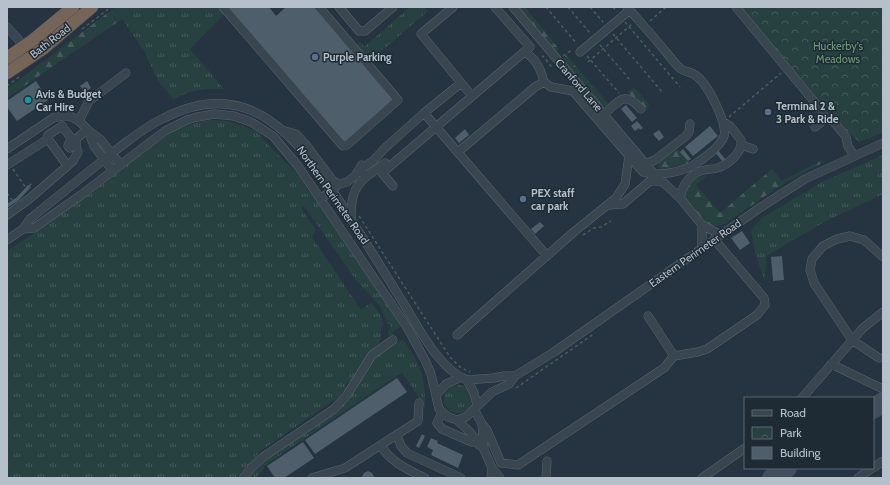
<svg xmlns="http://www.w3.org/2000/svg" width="890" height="485" viewBox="0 0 890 485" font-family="Cabin,sans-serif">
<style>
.grass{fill:url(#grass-tufts)}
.forest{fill:url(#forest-firs)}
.park{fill:url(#park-crowns)}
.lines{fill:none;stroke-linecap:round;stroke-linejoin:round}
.taxiway{stroke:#404f5b;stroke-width:20}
.building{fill:#4e5e6b}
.minor-casing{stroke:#57636d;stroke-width:9}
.highway-casing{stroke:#44505a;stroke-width:13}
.path{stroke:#475e5e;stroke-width:1.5;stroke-dasharray:3 3;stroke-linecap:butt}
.minor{stroke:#39464f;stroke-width:8}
.highway{stroke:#756556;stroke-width:12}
.service-dot{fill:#5c6f8a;stroke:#1e2b35;stroke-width:1.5}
.culture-dot{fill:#0f9aa8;stroke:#1e2b35;stroke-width:1.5}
.labels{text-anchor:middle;stroke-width:3;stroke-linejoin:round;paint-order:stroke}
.street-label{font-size:11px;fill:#b6c0ca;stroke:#1e2b35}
.park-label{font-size:11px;fill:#6d9b71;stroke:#1e2b35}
.poi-label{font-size:11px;font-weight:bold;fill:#b6c0ca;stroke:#1e2b35;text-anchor:start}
</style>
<defs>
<pattern id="grass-tufts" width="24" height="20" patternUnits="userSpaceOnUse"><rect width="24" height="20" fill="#274140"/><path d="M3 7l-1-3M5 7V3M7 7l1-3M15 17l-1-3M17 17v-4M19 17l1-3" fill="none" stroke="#445b5a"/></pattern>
<pattern id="forest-firs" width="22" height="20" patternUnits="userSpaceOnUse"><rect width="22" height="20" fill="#274140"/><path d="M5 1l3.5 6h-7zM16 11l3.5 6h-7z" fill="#445b5a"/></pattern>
<pattern id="park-crowns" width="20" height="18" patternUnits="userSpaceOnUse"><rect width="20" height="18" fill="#274140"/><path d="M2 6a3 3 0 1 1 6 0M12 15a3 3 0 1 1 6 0" fill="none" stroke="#445b5a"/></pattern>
</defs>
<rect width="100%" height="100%" fill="#253440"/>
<!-- grass -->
<path class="grass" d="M114 7H219L225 13 190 49 224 89C207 89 188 89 174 100L158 81 144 51Z
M410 7H424L428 11 370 61 356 45 360 42 364 47Z
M209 120 228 121 256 131 273 150 296 172 401 325 400 327 392 332 394 335 390 338 388 333 391 325 387 323 380 306 356 280 304 206 301 208 316 230 312 237 361 310 371 303 382 317 383 326 381 328V339L378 346 357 378 346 384V387H347L340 396 262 450 236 478H7V251C35 233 63 214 90 193 124 168 167 126 209 120Z
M883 155V194L828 220 766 256 765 281 755 253 751 230 762 218 822 182Z
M403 339C421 366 426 377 425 409L422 402 402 372 264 466V468L256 478H243L266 453 355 392 373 356Z
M444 399a14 14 0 1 1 28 0a14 14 0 1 1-28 0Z"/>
<!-- forest -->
<path class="forest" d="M517 7H525L559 49 556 52Z
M114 8 122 19 7 98V89Z
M566 55 609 104 608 106H602L563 60Z
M632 88 637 90 649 104 647 110 642 109 640 101 627 93Z
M678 149 689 163 662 170 658 168 659 160Z
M824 159 822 163 783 184 724 224 712 227C700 220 690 208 683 195 691 180 692 179 708 175L696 185 720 213 772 169 782 181Z"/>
<!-- park -->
<path class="park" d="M740 7H883V133L859 142 837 121Z"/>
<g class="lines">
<!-- taxiway -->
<path class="taxiway" d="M873 409 883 402
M772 478 787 468"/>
</g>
<!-- building -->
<path class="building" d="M226 7H269L276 16 286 7H317L396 99 344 143Z
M36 81 48 100 17 121 7 107V101Z
M87 81 91 88 85 92 80 86Z
M626 105 637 118 632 122 621 109Z
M637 121 643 128 640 130 639 128 635 131 631 126Z
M710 126 718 136 693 156 685 147Z
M465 129 469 135 459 143 455 138Z
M659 130 664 137 659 141 653 134Z
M683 149 691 159 688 161 680 152Z
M717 149 726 160 723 162 714 151Z
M28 185 31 187 19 200 7 208V204L17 197Z
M540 222 544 226 535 234 531 229Z
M742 231 750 243 740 250 731 238Z
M782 256 784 280 773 281 771 257Z
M397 378 407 392 315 454 305 440Z
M422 434 425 436 419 448 416 446Z
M431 438 438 441 437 443 463 455 458 468 431 455 433 450 427 447Z
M303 442 314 458 284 478H275L267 466Z
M368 471 372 473 375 478H361L364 473Z"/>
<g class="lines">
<defs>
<path id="minor" d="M223 7 343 146 347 145 398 100 319 7
M339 7 359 31H365L393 7
M453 7 421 34 472 96
M513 7 660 181
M736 7 822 111 825 119
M7 27 18 39 30 57
M524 52C536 58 541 69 544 82L551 87 573 91 643 172C658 177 685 172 698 162 707 156 720 147 724 136 728 124 707 82 695 75 691 72 686 72 681 69 675 65 670 56 665 51 653 36 640 22 627 7
M580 52 630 10
M424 113 547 256
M604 114C620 101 624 90 641 109
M825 119 833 121 846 137 848 146 854 156
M79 121 89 101 126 73
M815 127 825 119
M88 130 94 146 112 170
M285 131 296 134 306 145 333 181 339 184
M48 139V135L62 126 71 138 68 146 70 148
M741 145 753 149
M7 149 53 118 62 116H70L79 121 88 130 101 140 120 164
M458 152 535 87 544 82
M645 164 655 160 686 136 689 132 690 124
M7 165 48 139 64 161
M360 169 373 161 385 148 424 113 461 83
M366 177 385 163
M393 186 382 173 530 47 495 7
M680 198C682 188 686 179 696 173 702 169 710 170 717 168 728 165 743 152 741 140L730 126 723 122
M321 199 339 184 347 182 355 176 362 165
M608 205 623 204 650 181H660L664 183 680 198 702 225V247
M7 215 28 200 73 161 78 152C73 138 77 137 88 130
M351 219C351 202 352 188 366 177L360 169
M702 225 721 235
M23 229 34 228 81 195 153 140 165 131 187 120 197 117 215 114 234 116 251 122 273 136 298 166 407 327 426 362 431 374 439 409 448 417 457 420 466 417 492 392 509 384 515 376 554 352 761 207 805 179 883 143
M7 240 23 229 30 219C58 196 87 173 116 150 131 139 146 126 164 118 250 74 297 138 340 202 361 235 382 268 402 301 418 326 438 369 467 380L474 393 477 405
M648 316 674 356
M457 335 575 231 616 198 625 184 629 156
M674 356 698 352 707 349 757 315 765 305 764 298 714 239
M879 358 852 340 814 283 810 270 812 259 823 246 837 239 850 236 864 240 883 257
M831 364 883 389
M467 380 494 378 504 376H515
M436 395 446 384 461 377
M802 398 863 328 883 312
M474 409 482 424 484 450 492 468 491 478
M442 412 437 423 442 429 472 442 482 438
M457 420 471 433 479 445
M482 424 487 430 501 463 518 465 664 368 674 356
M397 435 401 446 407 453 461 478
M381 446C392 463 407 469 425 478
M492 468 500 478
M873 468 883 461
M243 478 252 467 263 457 334 409 347 395 372 355 393 340
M312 478 345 468 418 421 419 403
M546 478 547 461
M702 478 745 448
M858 478 872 468"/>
<path id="highway" d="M7 58 33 40 73 7
M7 73 44 48 92 7"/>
</defs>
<!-- minor casing -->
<use href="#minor" class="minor-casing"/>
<!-- highway casing -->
<use href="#highway" class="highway-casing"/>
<!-- path -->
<path class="path" d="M546 7 577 44
M568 7 590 33
M590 7 603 22
M613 7 617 12
M650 21 666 7
M625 22 680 87
M82 29 111 7
M613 34 662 92
M600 45 630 80
M563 56 573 49
M587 56 619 93
M542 57 543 56 551 66 552 64
M588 62 632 24
M7 86 19 77
M729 117 781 73
M13 169 26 188
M29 186 33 182
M7 193 12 200
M359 216 450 357 460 367 470 372
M583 235 594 228 601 227 611 221
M516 388 595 333"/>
<!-- minor -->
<use href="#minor" class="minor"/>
<!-- highway -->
<use href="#highway" class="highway"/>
</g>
<!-- markers -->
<g class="service-dot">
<circle cx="315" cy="57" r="4"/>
<circle cx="768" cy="112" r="4"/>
<circle cx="523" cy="199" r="4"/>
</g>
<circle class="culture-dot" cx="28" cy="100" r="4"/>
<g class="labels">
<!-- street labels -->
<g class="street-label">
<text transform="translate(50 41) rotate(-38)" y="4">Bath Road</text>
<text transform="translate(579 85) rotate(49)" y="4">Cranford Lane</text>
<text transform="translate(333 195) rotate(55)" y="4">Northern Perimeter Road</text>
<text transform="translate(695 253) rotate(-35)" y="4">Eastern Perimeter Road</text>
</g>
<!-- park labels -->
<g class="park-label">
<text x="838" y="50">Huckerby's<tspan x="838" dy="13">Meadows</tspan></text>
</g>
<!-- poi labels -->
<g class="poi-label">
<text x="323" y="61">Purple Parking</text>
<text x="36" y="98">Avis &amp; Budget<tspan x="36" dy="13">Car Hire</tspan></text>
<text x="776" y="110">Terminal 2 &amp;<tspan x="776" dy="13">3 Park &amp; Ride</tspan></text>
<text x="531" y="197">PEX staff<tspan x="531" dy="13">car park</tspan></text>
</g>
</g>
<!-- border -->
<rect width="890" height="485" fill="none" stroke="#b6c0ca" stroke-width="16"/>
<!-- legend -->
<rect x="744" y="397" width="130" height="72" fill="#1e2b35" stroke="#5b6771"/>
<rect x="752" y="410" width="20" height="6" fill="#39464f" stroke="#5b6771"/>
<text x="780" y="417" font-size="12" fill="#b6c0ca">Road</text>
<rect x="752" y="427" width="20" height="12" fill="url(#park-crowns)" stroke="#5b6771"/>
<text x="780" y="437" font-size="12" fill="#b6c0ca">Park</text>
<rect x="752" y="447" width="20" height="12" fill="#4e5e6b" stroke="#5b6771"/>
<text x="780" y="457" font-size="12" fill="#b6c0ca">Building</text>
</svg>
